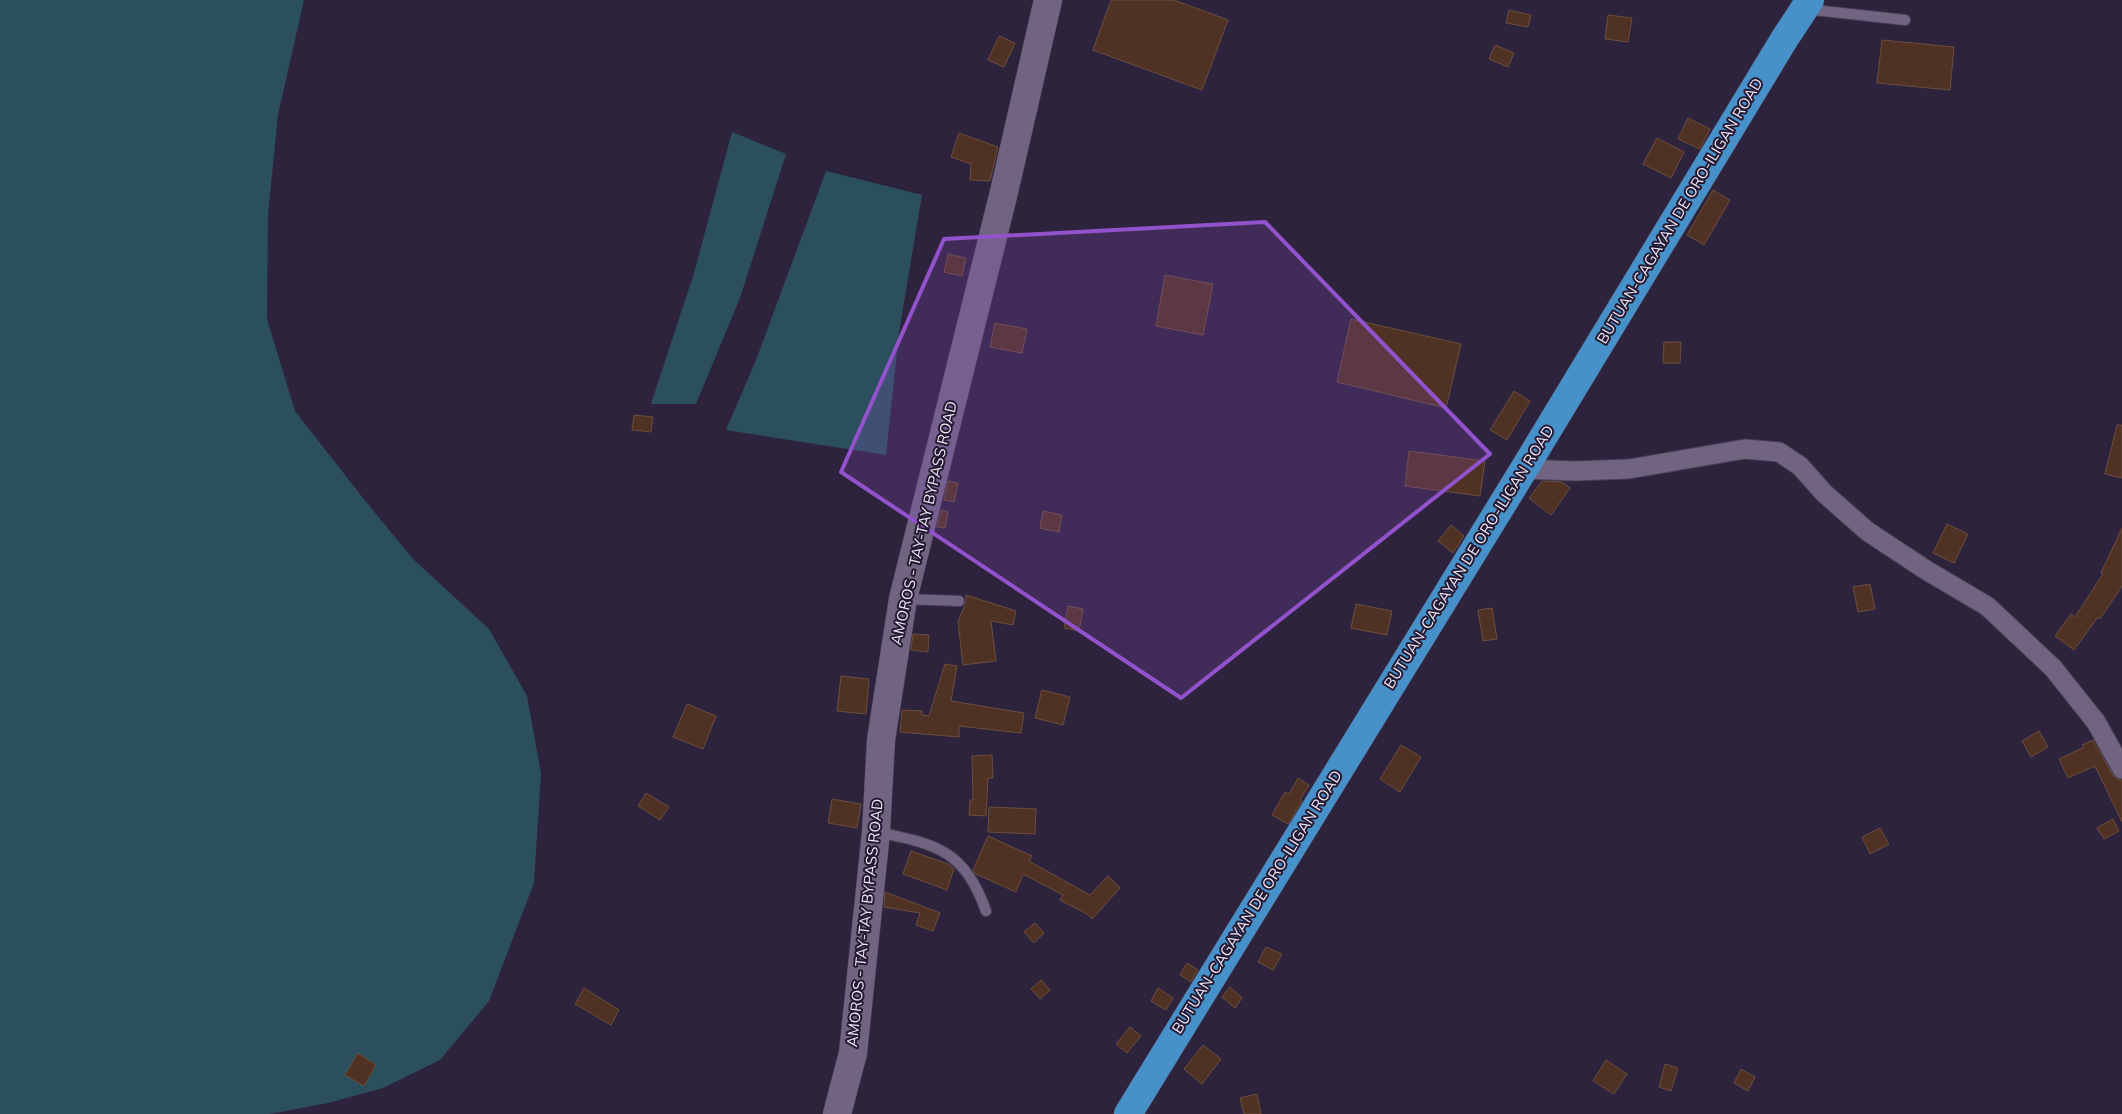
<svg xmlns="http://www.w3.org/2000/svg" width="2122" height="1114" viewBox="0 0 2122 1114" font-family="Mulish,sans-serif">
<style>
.water{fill:#2c4f5e}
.building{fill:#4f3224;stroke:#6b4e3f}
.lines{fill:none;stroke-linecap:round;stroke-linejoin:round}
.lane-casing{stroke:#4a4056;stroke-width:12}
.street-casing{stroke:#4a4056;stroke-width:21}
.secondary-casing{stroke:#4a4056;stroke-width:29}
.highway-casing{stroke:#4a4056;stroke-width:29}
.lane{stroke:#706481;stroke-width:10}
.street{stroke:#706481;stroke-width:19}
.secondary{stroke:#706481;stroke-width:28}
.highway{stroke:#4691c9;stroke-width:28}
.marked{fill:#9252cb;fill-opacity:0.2;stroke:#9252cb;stroke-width:4;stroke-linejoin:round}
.labels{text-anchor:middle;stroke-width:4;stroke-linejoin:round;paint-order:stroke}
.street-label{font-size:15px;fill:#eee8f9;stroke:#241931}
</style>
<rect width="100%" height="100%" fill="#2e233c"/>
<!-- water -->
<path class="water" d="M0 0H304L278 115 268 215 267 319 295 411 359 493 412 558 489 629 527 696 541 773 534 883 489 1001 440 1060 383 1088 328 1103 270 1114H0Z
M732 132 786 154 740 298 696 404H651L694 273Z
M826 171 922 195 899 333 886 455 726 430 756 360Z"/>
<!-- building -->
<path class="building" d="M1111 0H1174L1228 20 1202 90 1093 50Z
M1509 10 1531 15 1528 27 1506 23Z
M1608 15 1632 18 1628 42 1605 39Z
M999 36 1015 43 1004 67 988 60Z
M1882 40 1954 47 1950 90 1877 83Z
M1495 45 1514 53 1508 67 1489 59Z
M1688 118 1710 129 1700 149 1678 139Z
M959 133 998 147 990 181 970 180 971 164 951 157Z
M1657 138 1684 152 1671 178 1643 164Z
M1713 190 1730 200 1704 245 1687 235Z
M948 254 966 258 962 276 944 272Z
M1165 275 1213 284 1203 335 1156 326Z
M1351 319 1461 344 1446 408 1337 382Z
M995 323 1027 329 1022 353 990 347Z
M1664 342H1681L1680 363H1663Z
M1514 391 1530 401 1507 440 1490 430Z
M634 415 653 417 651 432 632 430Z
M2117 425H2122V478L2105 474Z
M1409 451 1485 461 1480 496 1405 486Z
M948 481 958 483 954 502 944 500Z
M1542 481 1562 482 1570 488 1551 515 1529 498Z
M941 510 948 512 945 528 937 527Z
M1043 511 1062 515 1059 532 1040 528Z
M1947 524 1968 534 1954 563 1933 553Z
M1451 525 1464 536 1453 553 1438 541Z
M2122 528V586L2100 619 2098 617 2074 650 2055 636 2071 614 2075 617 2103 574 2101 573Z
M1870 584 1875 609 1858 612 1853 587Z
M966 595 1016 611 1013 625 991 621 996 661 963 665 958 622 966 602Z
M1356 604 1392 611 1387 635 1351 628Z
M1068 606 1083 609 1079 631 1064 628Z
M1492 608 1497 639 1483 641 1478 610Z
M913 634 929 635 928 652 911 650Z
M945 664 957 666 951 701 1024 713 1021 733 959 726V737L900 732 902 710 922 711V715L929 716Z
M841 676 869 679 866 714 837 711Z
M1042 690 1070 697 1063 725 1035 718Z
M687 704 716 716 703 749 673 737Z
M2039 731 2048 747 2031 757 2022 741Z
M2093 740 2112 774 2117 779 2122 780V822L2095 766 2068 778 2059 759 2084 747 2082 745Z
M1401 745 1421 757 1400 792 1380 779Z
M992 755 993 778H988L986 816 969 815 970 800H973L972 756Z
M1298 778 1309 785 1300 800 1302 801 1288 824 1272 815 1285 792 1289 794Z
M646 793 669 807 660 820 638 806Z
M832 799 861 804 857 828 828 823Z
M989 807 1036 809 1035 834 988 832Z
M2113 819 2119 831 2104 839 2097 828Z
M1880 828 1889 844 1870 854 1862 837Z
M988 836 1032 856 1029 861 1090 895 1108 876 1120 888 1092 919 1087 914 1060 900 1063 895 1023 874 1016 892 976 874 973 870Z
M911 851 948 864 952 867 954 869 947 890 903 874Z
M885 892 940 913 933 931 916 925 920 913 884 907Z
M1035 923 1044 933 1034 943 1024 932Z
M1266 947 1282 954 1273 970 1258 962Z
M1187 963 1198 970 1191 982 1180 975Z
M1041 980 1050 990 1040 999 1031 989Z
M1230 987 1242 998 1235 1008 1222 997Z
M584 988 619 1010 611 1025 575 1004Z
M1158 988 1173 998 1166 1010 1151 1001Z
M1130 1027 1141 1036 1127 1053 1116 1044Z
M1203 1045 1221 1059 1202 1084 1184 1069Z
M358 1053 376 1065 364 1086 345 1075Z
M1606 1060 1627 1074 1614 1094 1593 1081Z
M1665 1064 1678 1068 1671 1091 1659 1087Z
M1741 1069 1755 1077 1748 1091 1734 1083Z
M1257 1094 1261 1114H1244L1240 1098Z"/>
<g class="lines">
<defs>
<path id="lane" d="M1805 9 1905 20
M904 599 959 601
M877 832C935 844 964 849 986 911"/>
<path id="street" d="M1524 469 1574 471 1629 469 1745 449 1779 452 1800 466 1824 493 1867 531 1926 570 1987 606 2053 668 2096 722 2122 769"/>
<path id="secondary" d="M837 1114 853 1053 876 832 881 740 903 599 1004 192 1048 0"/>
<path id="highway" d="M1128 1114 1524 469 1785 38 1810 0"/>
</defs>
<!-- lane casing -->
<use href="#lane" class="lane-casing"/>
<!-- street casing -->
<use href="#street" class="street-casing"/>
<!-- secondary casing -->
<use href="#secondary" class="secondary-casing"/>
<!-- highway casing -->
<use href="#highway" class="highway-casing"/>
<!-- lane -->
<use href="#lane" class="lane"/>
<!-- street -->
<use href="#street" class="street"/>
<!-- secondary -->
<use href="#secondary" class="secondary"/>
<!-- highway -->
<use href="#highway" class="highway"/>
</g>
<!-- marked area -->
<path class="marked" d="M1265 222 1490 454 1181 698 841 472 944 239Z"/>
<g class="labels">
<!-- street labels -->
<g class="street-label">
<text transform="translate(1680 211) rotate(-59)" y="5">BUTUAN-CAGAYAN DE ORO-ILIGAN ROAD</text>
<text transform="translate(924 523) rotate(-77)" y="5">AMOROS - TAY-TAY BYPASS ROAD</text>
<text transform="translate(1469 557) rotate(-58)" y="5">BUTUAN-CAGAYAN DE ORO-ILIGAN ROAD</text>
<text transform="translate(1257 902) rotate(-58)" y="5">BUTUAN-CAGAYAN DE ORO-ILIGAN ROAD</text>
<text transform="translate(865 923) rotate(-84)" y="5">AMOROS - TAY-TAY BYPASS ROAD</text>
</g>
</g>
</svg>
